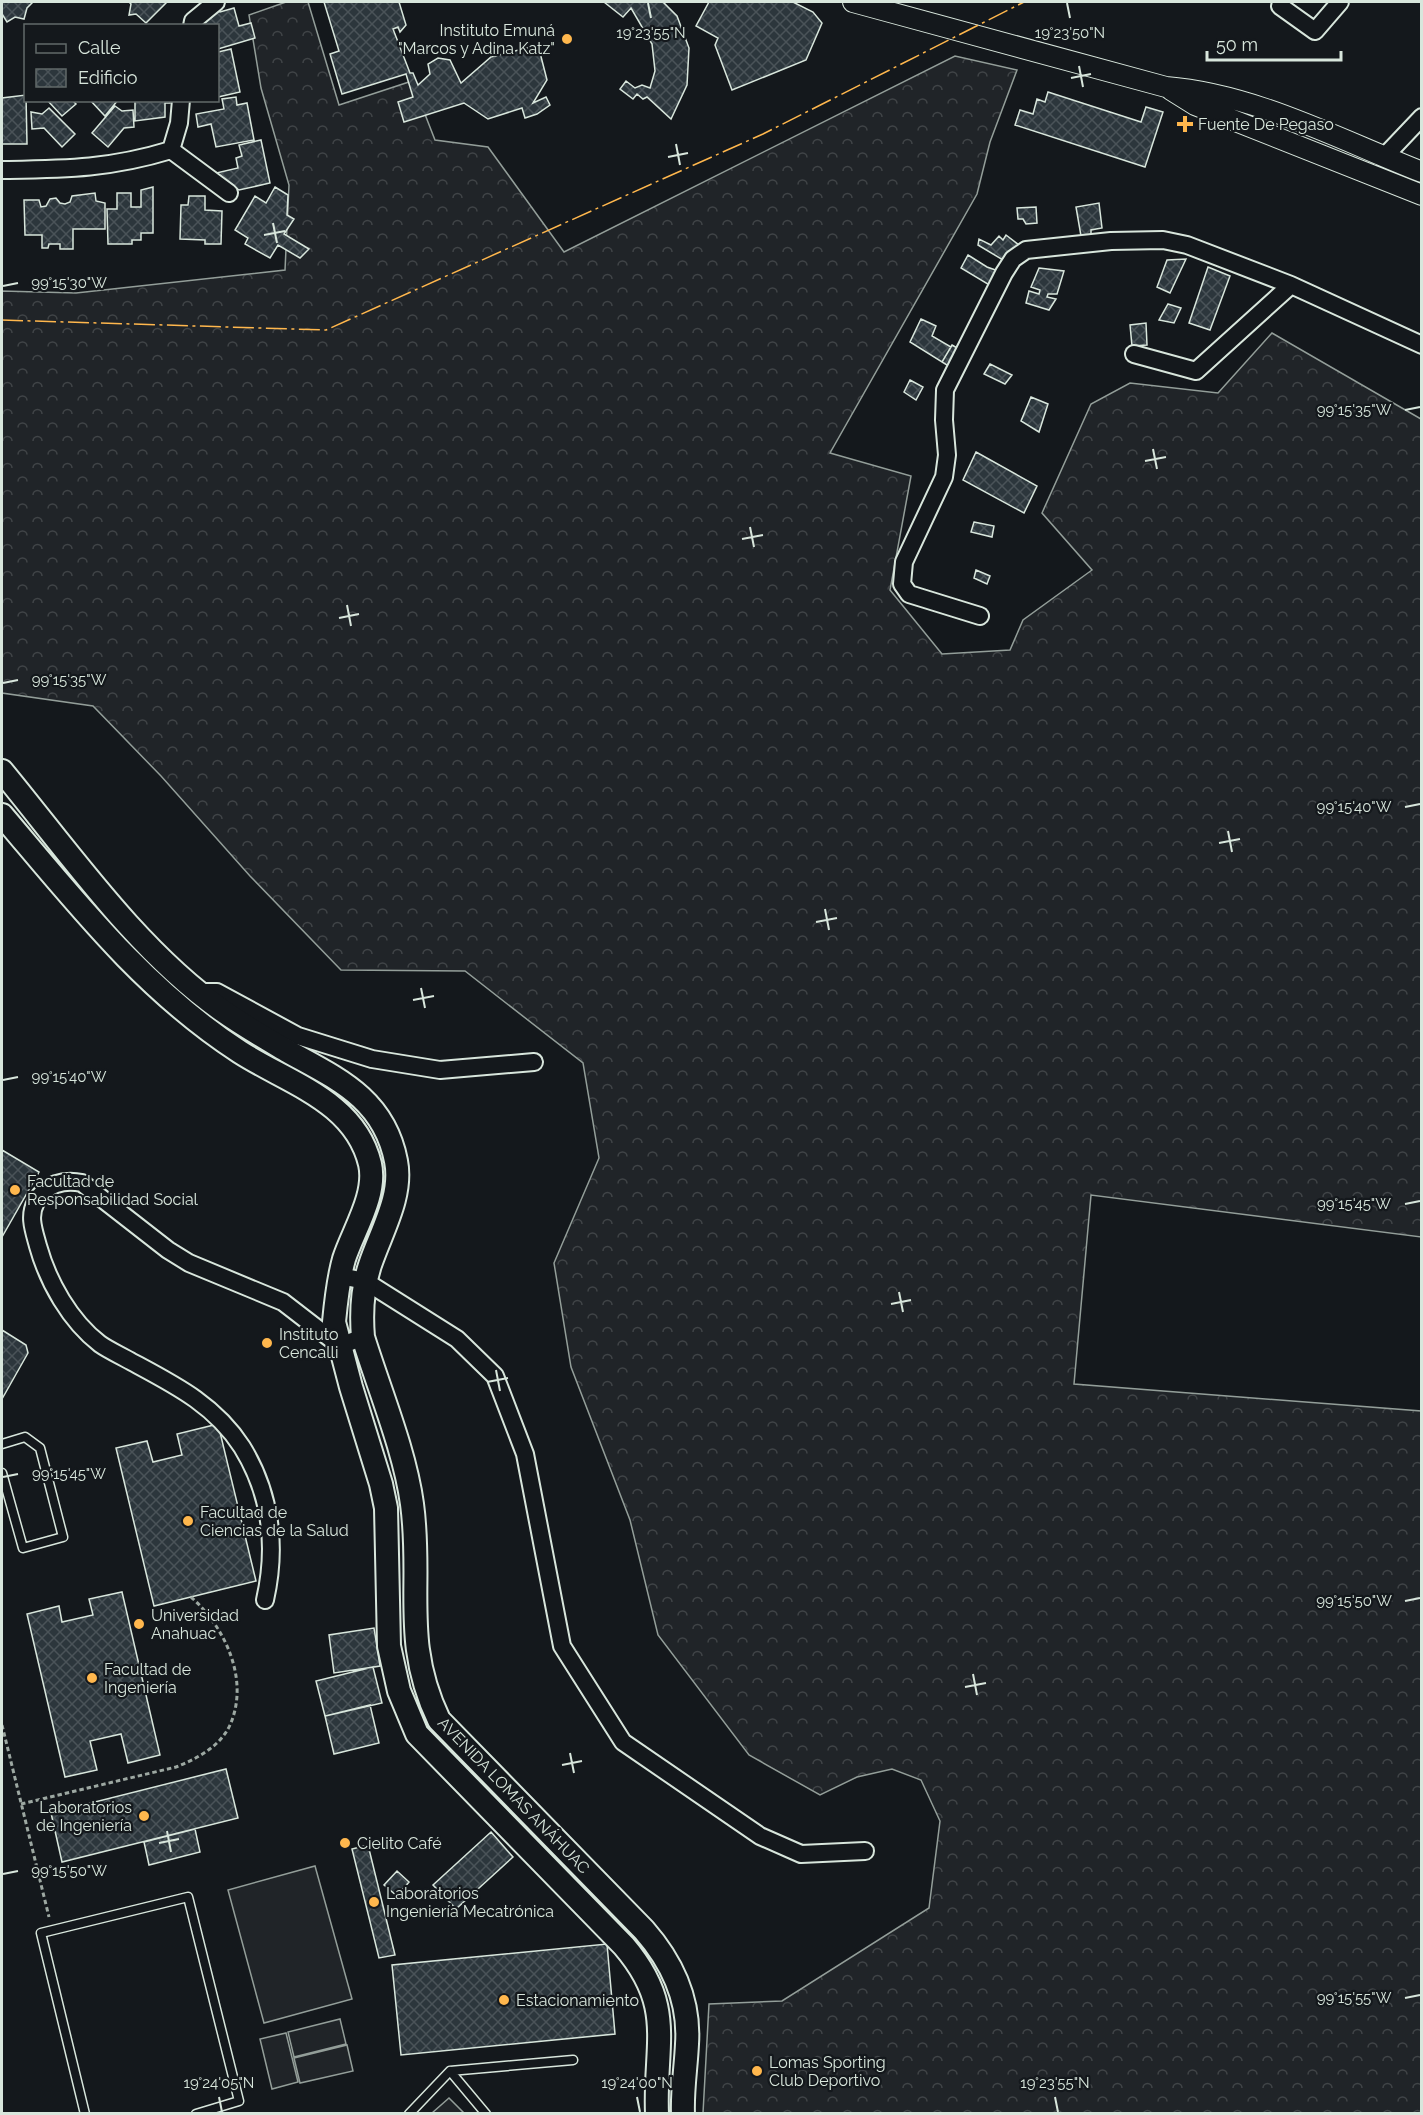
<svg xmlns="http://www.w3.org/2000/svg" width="1423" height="2115" viewBox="0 0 1423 2115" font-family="Raleway,sans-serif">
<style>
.grass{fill:#202428;stroke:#939e99;stroke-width:1.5}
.forest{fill:url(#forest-crowns);stroke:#939e99;stroke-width:1.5}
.building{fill:url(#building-cross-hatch);stroke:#d8e6dc;stroke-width:1.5}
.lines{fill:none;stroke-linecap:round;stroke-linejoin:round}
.service-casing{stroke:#d8e6dc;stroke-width:11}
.minor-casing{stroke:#d8e6dc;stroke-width:20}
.tertiary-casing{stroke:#d8e6dc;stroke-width:22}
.secondary-casing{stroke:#d8e6dc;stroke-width:26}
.path{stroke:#9da8a2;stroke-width:3;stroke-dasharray:4.5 3;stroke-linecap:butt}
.service{stroke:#14181c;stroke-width:8}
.minor{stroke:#14181c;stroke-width:16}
.tertiary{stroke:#14181c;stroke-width:20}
.secondary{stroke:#14181c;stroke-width:22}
.power{stroke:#ffb74d;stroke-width:1.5;stroke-dasharray:21 4.5 3 4.5;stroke-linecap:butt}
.ticks{fill:none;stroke:#d8e6dc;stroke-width:2}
.poi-dot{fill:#ffb74d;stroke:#14181c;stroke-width:2}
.labels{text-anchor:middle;stroke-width:4.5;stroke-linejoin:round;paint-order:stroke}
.poi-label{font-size:16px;fill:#d8e6dc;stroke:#14181c;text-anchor:start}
.street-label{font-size:16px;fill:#d8e6dc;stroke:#14181c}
.ticks-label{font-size:15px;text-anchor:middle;fill:#d8e6dc;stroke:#14181c;stroke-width:4.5;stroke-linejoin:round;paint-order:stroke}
</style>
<defs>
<pattern id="forest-crowns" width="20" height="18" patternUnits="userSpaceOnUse" patternTransform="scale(1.5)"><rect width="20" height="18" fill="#202428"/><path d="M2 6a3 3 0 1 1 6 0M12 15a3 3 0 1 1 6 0" fill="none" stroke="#404447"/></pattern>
<pattern id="building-cross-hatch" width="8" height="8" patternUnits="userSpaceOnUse" patternTransform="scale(1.5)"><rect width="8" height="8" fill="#2c363c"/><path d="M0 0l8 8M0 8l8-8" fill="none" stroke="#4a5358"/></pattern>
</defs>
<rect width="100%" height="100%" fill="#14181c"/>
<!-- grass -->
<path class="grass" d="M315 1866 352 1999 264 2023 228 1890Z
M340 2019 346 2044 294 2057 288 2032Z
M286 2033 298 2082 272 2089 260 2039Z
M347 2045 353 2071 300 2083 294 2058Z
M449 2098 464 2113H432Z"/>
<!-- forest -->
<path class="forest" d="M286 2H308L339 105 412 81 435 140 488 147 564 252 955 56 1017 70 990 142 977 194 830 453 911 476 890 590 942 654 1010 650 1023 620 1092 570 1042 513 1091 404 1130 383 1218 393 1272 333 1421 419V1237L1091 1195 1074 1384 1421 1411V2113H703L709 2004 782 2001 929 1908 940 1821 921 1780 892 1769 857 1777 820 1795 749 1755 658 1635 630 1520 571 1367 554 1263 599 1158 583 1063 465 971 341 970 250 876 161 776 93 706 2 693V291L76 293 285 270 289 185 261 88 249 15Z"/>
<!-- building -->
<path class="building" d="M2 2H33L27 8 24 19 15 17 7 22 2 14Z
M129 2H167L146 23 136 14 129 15 131 4Z
M324 2H399L406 25 400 32 398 27 393 29 410 73H413L418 85 430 74 428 64 438 58 450 60 461 83 491 57 538 45 547 80 533 103 546 97 550 105 537 114 525 118 522 108 488 119 464 103 404 122 398 102 413 97 406 74 342 94 330 54 339 51Z
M604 2H663L677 16 689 48 687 85 671 119 647 97 643 99 637 94 633 99 620 89 626 81 635 88 642 85 650 88 655 71 652 44 631 8 623 17Z
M709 2H793L813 12 822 23 806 60 732 90 715 45 718 38 696 26Z
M214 8 220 12 234 8 239 26 251 23 255 38 218 49V26H204L202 18Z
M231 49 240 92 218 97V52Z
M1048 92 1141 122 1146 107 1163 112 1145 167 1015 125 1020 110 1033 114 1037 99 1045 102Z
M26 95 27 144H2V98Z
M236 97 237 105 247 103 254 140 216 147 211 124 198 127 196 114 224 109 222 99Z
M47 100H72L76 104 62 116Z
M90 100H118L105 116Z
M135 100H170V103H165V117L135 121Z
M115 106 122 111 133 110 134 127 124 128 108 147 92 133Z
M49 108 75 134 62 147 44 128 32 129 31 112 42 114Z
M261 140 270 183 239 190 216 173 238 168 236 158 242 156 239 145Z
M153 187V233H141V240H132V244H108L107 209H117V193H131V207H141V190Z
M275 187 288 195 287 215 294 219 284 234 309 249 300 258 278 245 270 258 245 244 248 238 235 230 255 196 266 203Z
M95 193 96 201 105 203V229H73V249H60V244H49L48 248H42V235H25L24 200H39L41 207 46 206 50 199 56 198 60 203 65 204 70 202 72 196Z
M189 196H205V210L222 211 221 244H205V240L180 239 181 205H188Z
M1099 203 1102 228 1091 230V235L1081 236 1076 207Z
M1036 207 1037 223 1026 224 1023 219H1018L1017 208Z
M1006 235 1019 245 1008 263 978 245 979 239 991 245 999 236 1003 240Z
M968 255 987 267 1004 273 996 289 961 268Z
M1186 259 1170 293 1157 287 1167 260Z
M1208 267 1230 276 1210 330 1189 323Z
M1039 268 1064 271 1057 294H1048L1047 297 1056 299 1049 310 1026 303 1029 291 1039 294 1040 290 1031 287Z
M1168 304 1181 308 1174 323 1159 320Z
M921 319 936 326 932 336 951 347 942 362 910 342Z
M1146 323 1147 345 1132 346 1130 325Z
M952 345 964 352 955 370 942 362Z
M990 364 1012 375 1005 384 984 374Z
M910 380 923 387 916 400 904 392Z
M1031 397 1048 404 1039 432 1021 421Z
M976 452 1037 486 1024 513 963 480Z
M974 522 994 526 992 537 971 532Z
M976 570 990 576 987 584 974 578Z
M2 1150 39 1172 2 1237Z
M2 1330 26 1345 28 1353 2 1399Z
M218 1424 256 1581 154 1606 116 1448 147 1441 153 1462 182 1455 177 1434Z
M122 1592 160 1755 128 1763 121 1734 90 1741 97 1770 65 1777 27 1614 59 1606 62 1622 93 1615 89 1599Z
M374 1628 380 1666 334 1673 329 1635Z
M373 1667 382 1703 325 1716 316 1681Z
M370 1705 379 1743 334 1754 325 1716Z
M226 1769 238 1818 62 1862 51 1813Z
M195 1829 200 1852 149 1865 144 1842Z
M491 1832 513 1857 456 1909 433 1885Z
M368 1845 395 1955 379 1958 352 1849Z
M397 1871 409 1882 397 1896 384 1885Z
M607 1944 615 2034 401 2055 392 1965Z"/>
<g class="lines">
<defs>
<path id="service" d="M2 1444 25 1437 40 1448 63 1537 23 1548 2 1473
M450 2071 486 2114
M85 2114 41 1933 188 1897 239 2101 196 2114
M409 2114 450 2071 573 2060"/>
<path id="minor" d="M1280 6 1315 31 1340 2
M192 26 193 21 216 2
M171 150 229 193
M171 150 179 123 181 100
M1384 157 1422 117
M2 170C65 169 109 169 171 150
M1134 354 1196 371 1291 285
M980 616 909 594 902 584 904 562 944 477 947 455 944 420 945 390 1004 273 1013 259 1026 250 1111 241 1163 240 1187 245 1291 285 1422 345
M198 992H217L298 1036 372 1059 440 1070 534 1062
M340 1276 365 1281 457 1339 495 1376 525 1454 562 1646 623 1742 760 1836 801 1854 865 1851
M265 1600C277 1547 271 1494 242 1447 215 1405 175 1385 132 1362 122 1356 110 1351 100 1344 70 1321 48 1282 38 1246 34 1231 28 1216 36 1202 45 1184 64 1179 82 1183L168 1250 189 1263 283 1302 340 1346 363 1337"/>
<path id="tertiary" d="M853 2 1166 87C1255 94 1340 140 1422 172
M1171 90 1195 105 1422 195"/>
<path id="secondary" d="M2 771C68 851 137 951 223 1011 244 1026 267 1039 289 1052 338 1079 384 1099 396 1161 403 1196 381 1232 370 1265 362 1289 361 1313 363 1337 379 1389 405 1451 412 1504 423 1584 401 1641 439 1720L644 1930C672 1962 690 2000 687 2044 686 2067 682 2090 683 2114
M2 815C75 901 144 990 240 1052 288 1083 355 1101 370 1164 377 1195 353 1231 344 1259 338 1280 336 1301 334 1322L351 1387 381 1484 386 1508 389 1646 399 1691 417 1734 624 1946C676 2007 654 2044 657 2114"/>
</defs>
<!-- service casing -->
<use href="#service" class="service-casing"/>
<!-- minor casing -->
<use href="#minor" class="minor-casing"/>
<!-- tertiary casing -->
<use href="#tertiary" class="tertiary-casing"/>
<!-- secondary casing -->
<use href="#secondary" class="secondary-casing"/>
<!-- path -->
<path class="path" d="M2 1725 49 1917
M21 1804 176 1767C196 1759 220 1747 230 1725 250 1680 225 1627 191 1597"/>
<!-- service -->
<use href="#service" class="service"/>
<!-- minor -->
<use href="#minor" class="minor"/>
<!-- tertiary -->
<use href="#tertiary" class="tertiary"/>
<!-- secondary -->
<use href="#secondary" class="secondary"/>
<!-- power -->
<path class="power" d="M2 320 326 330 763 134 1024 2"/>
</g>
<!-- ticks -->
<path class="ticks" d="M648 3 651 18M1067 3 1070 18M1079 66 1083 87M1071 78 1091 74M676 144 680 165M668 157 688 153M273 223 277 243M264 235 285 231M3 286 18 283M1405 410 1420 407M1153 449 1157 469M1145 461 1166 457M750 527 754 547M742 539 763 535M347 605 351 626M339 618 359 614M3 683 18 680M1405 807 1420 804M1228 831 1232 852M1219 843 1240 839M825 909 829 930M816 922 837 918M421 988 425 1008M413 1000 434 996M3 1080 18 1077M1405 1204 1420 1201M899 1292 903 1312M891 1304 911 1300M496 1370 500 1391M487 1382 508 1378M3 1477 18 1474M1405 1601 1420 1598M973 1674 977 1695M965 1687 986 1683M570 1753 574 1773M562 1765 582 1761M167 1831 171 1852M159 1843 179 1839M3 1874 18 1871M1405 1998 1420 1995M219 2097 222 2112M637 2097 640 2112M1055 2097 1058 2112"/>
<!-- markers -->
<g class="poi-dot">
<circle cx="567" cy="39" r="6"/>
<path d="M1182 115h6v6h6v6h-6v6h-6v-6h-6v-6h6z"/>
<circle cx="15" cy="1190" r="6"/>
<circle cx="267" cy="1343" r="6"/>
<circle cx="188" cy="1521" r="6"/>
<circle cx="139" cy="1624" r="6"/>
<circle cx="92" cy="1678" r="6"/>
<circle cx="144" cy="1816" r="6"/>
<circle cx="345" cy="1843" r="6"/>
<circle cx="374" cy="1902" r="6"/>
<circle cx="504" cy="2000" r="6"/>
<circle cx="757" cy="2071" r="6"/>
</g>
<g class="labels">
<!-- poi labels -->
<g class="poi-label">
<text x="555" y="36" text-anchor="end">Instituto Emuná<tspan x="555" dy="18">"Marcos y Adina Katz"</tspan></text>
<text x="1198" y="130">Fuente De Pegaso</text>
<text x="27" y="1187">Facultad de<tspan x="27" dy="18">Responsabilidad Social</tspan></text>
<text x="279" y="1340">Instituto<tspan x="279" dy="18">Cencalli</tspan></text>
<text x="200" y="1518">Facultad de<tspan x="200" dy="18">Ciencias de la Salud</tspan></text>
<text x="151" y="1621">Universidad<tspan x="151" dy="18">Anahuac</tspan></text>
<text x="104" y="1675">Facultad de<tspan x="104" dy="18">Ingeniería</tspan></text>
<text x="132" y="1813" text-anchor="end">Laboratorios<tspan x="132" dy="18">de Ingeniería</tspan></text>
<text x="357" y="1849">Cielito Café</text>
<text x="386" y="1899">Laboratorios<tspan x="386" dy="18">Ingeniería Mecatrónica</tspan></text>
<text x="516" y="2006">Estacionamiento</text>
<text x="769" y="2068">Lomas Sporting<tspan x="769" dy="18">Club Deportivo</tspan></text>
</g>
<!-- street labels -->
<g class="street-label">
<text transform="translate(514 1795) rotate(46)" y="6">AVENIDA LOMAS ANÁHUAC</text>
</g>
</g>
<g class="ticks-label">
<text x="651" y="38">19°23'55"N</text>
<text x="1070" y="38">19°23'50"N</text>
<text x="69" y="288">99°15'30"W</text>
<text x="1354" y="415">99°15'35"W</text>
<text x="69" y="685">99°15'35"W</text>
<text x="1354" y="812">99°15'40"W</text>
<text x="69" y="1082">99°15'40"W</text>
<text x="1354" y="1209">99°15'45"W</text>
<text x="69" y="1479">99°15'45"W</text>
<text x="1354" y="1606">99°15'50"W</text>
<text x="69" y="1876">99°15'50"W</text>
<text x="1354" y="2003">99°15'55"W</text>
<text x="219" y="2088">19°24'05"N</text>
<text x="637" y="2088">19°24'00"N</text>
<text x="1055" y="2088">19°23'55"N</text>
</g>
<!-- border -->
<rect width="1423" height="2115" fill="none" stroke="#d8e6dc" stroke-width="6"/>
<!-- legend -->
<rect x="24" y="24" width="195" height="78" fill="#14181c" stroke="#626a69" stroke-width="1.5"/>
<rect x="36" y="44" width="30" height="9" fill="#14181c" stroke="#626a69" stroke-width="1.5"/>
<text x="78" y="54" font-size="18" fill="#d8e6dc">Calle</text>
<rect x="36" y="69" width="30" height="18" fill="url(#building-cross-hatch)" stroke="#626a69" stroke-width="1.5"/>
<text x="78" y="84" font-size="18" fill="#d8e6dc">Edificio</text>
<!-- scale -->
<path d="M1207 51v9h134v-9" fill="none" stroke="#d8e6dc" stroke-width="3"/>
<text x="1216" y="51" font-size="18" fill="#d8e6dc" stroke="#14181c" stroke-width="4.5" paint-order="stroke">50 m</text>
</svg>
